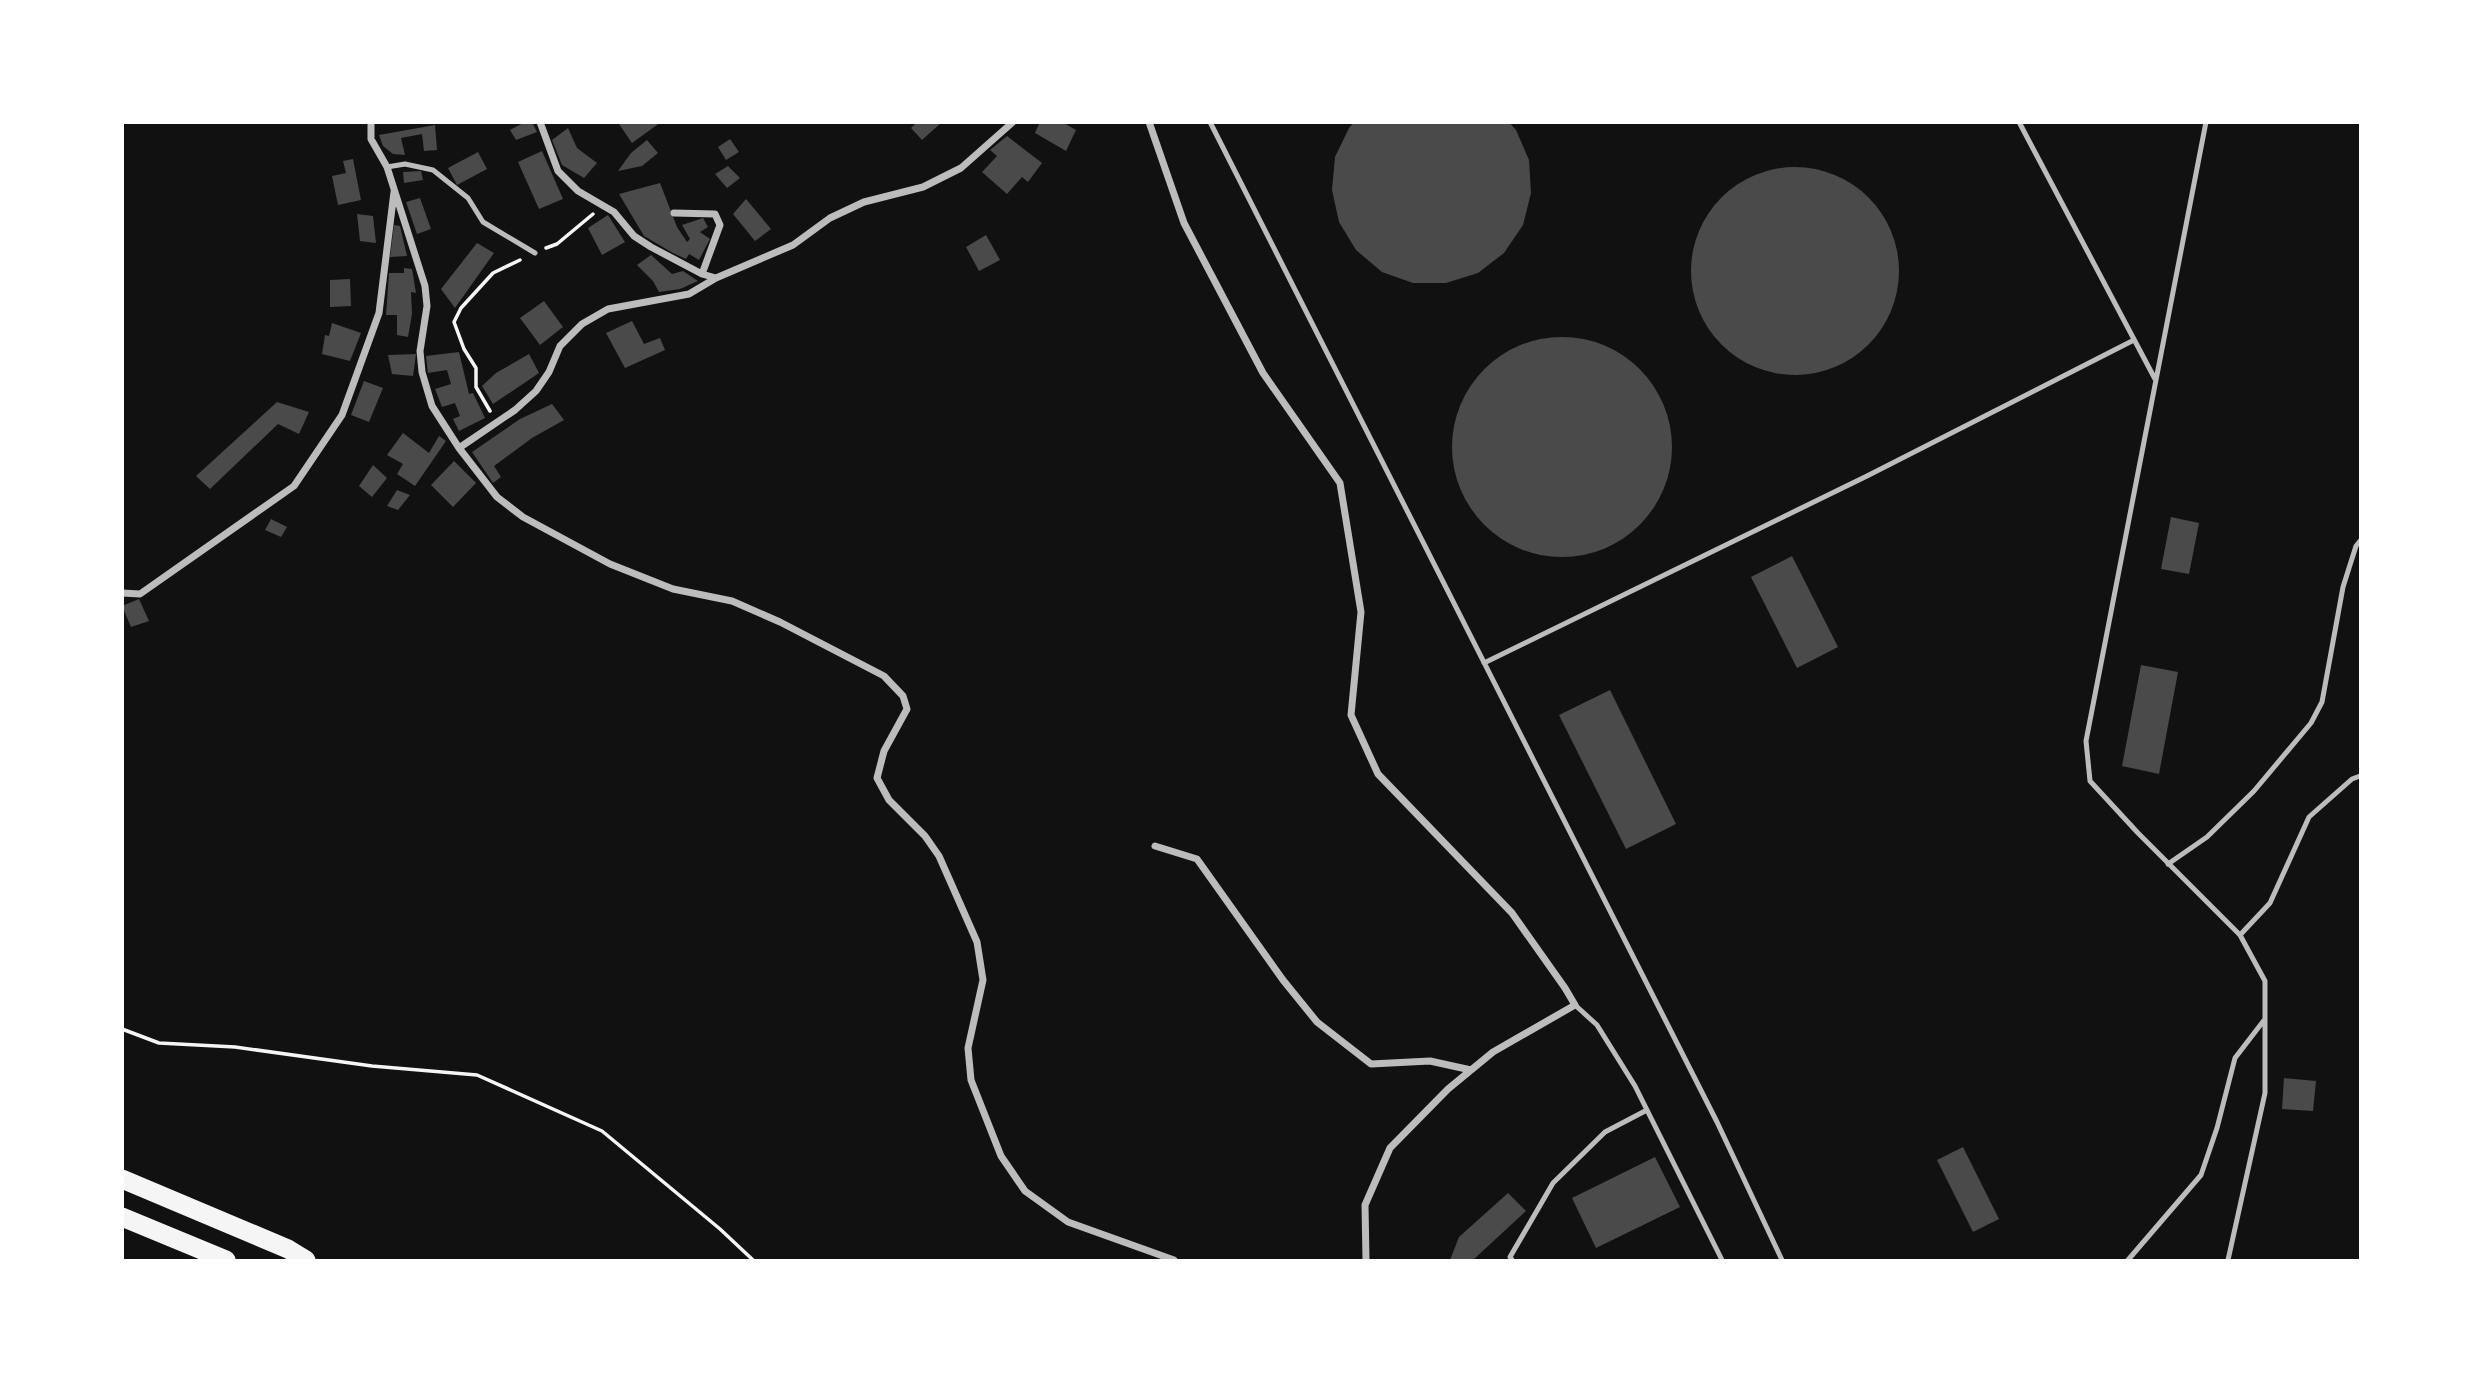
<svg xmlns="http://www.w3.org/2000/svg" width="2483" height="1383" viewBox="0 0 2483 1383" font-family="'Public Sans',sans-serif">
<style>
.building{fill:#4a4a4a}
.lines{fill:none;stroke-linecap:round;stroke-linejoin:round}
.path{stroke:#f5f5f5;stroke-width:3.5}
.service{stroke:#bcbcbc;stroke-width:5}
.minor{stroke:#bcbcbc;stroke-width:7}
.motorway{stroke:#f5f5f5;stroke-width:19}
</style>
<rect width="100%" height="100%" fill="#111"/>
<!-- building -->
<path class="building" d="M525 122H532L537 132 516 140 510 130Z
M622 122H661L632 143 619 124Z
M917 122H942L922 140 911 128Z
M1040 122H1062L1076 130 1066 151 1035 133Z
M1354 122H1509L1516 130 1529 160 1531 193 1523 225 1504 253 1478 273 1446 283H1413L1382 272 1356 250 1339 222 1332 190 1335 157 1349 128Z
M435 125 437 150 424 151 422 134 401 138 405 155 393 154 383 146 379 135Z
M568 128 577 148 597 163 584 178 562 165 552 140Z
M1007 136 1042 163 1028 182 1022 177 1007 194 982 172 997 156 990 150Z
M730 139 739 152 726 160 718 147Z
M647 140 658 153 642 166 618 171 631 153Z
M542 151 563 199 539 209 518 162Z
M478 152 487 169 457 185 448 168Z
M353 159 361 200 338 205 332 176 346 173 343 161Z
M728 166 740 178 727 188 715 174Z
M1691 271a104 104 0 1 1 208 0a104 104 0 1 1-208 0Z
M421 171 423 180 404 183 403 172Z
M660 183 677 227 687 242 690 239 682 225 703 218 708 227 700 232 710 239 699 260 689 254 686 259 673 253 644 236 619 194Z
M420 198 431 229 417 234 406 202Z
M746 199 771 229 755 241 733 214Z
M357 214 373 216 376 243 360 241Z
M608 215 625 242 602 255 588 228Z
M394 225 400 226 407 256 390 257Z
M986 235 1000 260 979 271 966 247Z
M477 243 494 253 455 308 441 289Z
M651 255 672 274 683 271 698 281 680 289 659 292 653 281 637 265Z
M404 268 412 269 416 293 411 292 412 314 408 337 397 335V315H386L389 273H404Z
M350 279 351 306 330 307V280Z
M544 301 563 327 540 345 520 318Z
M632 321 644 344 660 338 665 350 625 368 606 333Z
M332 323 361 333 350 361 322 354 325 335 329 336Z
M1452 447a110 110 0 1 1 220 0a110 110 0 1 1-220 0Z
M459 352 469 394 473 393 485 418 459 431 453 419 460 416 455 403 442 407 435 389 451 384 447 370 428 373 426 356Z
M416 354 413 376 392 374 388 355Z
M529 354 539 373 493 404 482 386 496 373Z
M364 381 383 388 369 422 351 415Z
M277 402 309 412 299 434 278 424 210 489 196 476Z
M552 404 564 420 532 438 494 466 501 477 493 483 472 452 520 419Z
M403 433 429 453 439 436 446 441 415 486 397 474 403 464 387 455Z
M454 461 476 483 453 507 431 485Z
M373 465 387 478 372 497 359 486Z
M397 490 410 495 398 510 387 506Z
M2171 517 2199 523 2189 574 2161 569Z
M271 519 287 527 281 537 265 530Z
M1792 556 1838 647 1797 668 1751 577Z
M139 599 149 621 131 627 122 606Z
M2141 665 2178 672 2159 774 2122 766Z
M1610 690 1676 824 1626 849 1559 715Z
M2284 1078 2316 1081 2313 1111 2282 1109Z
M1963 1147 1999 1219 1973 1232 1937 1160Z
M1655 1157 1680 1207 1596 1248 1572 1198Z
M1508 1193 1526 1211 1473 1260H1450L1459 1237Z"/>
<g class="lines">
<!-- path -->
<path class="path" d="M546 248 557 244 593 214
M490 411 476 387V368L464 349 454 322 461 308 493 273 520 260
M122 1029 159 1043 235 1047 372 1066 477 1075 602 1131 720 1229 753 1260"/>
<!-- service -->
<path class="service" d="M1210 122 1717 1122 1782 1260
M2019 122 2155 379
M2206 122 2086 741 2090 781 2138 833 2240 935 2265 981V1093L2228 1260
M387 167 405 164 433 170 468 198 483 222 535 253
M1484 663 1867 476 2134 340
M2168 864 2207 837 2254 791 2311 723 2322 702 2343 587 2356 546 2360 541
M2240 935 2270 903 2309 817 2352 779 2360 776
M1575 1005 1597 1025 1635 1086 1722 1260
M1512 1260 1510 1257 1553 1183 1605 1132 1647 1110
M2128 1260 2201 1175 2217 1128 2235 1058 2265 1019"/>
<!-- minor -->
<path class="minor" d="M371 122V139L387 167 425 286 427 306 420 351 422 372 432 406 459 448 497 497 523 517 610 564 673 589 732 601 780 622 884 676 903 696 907 709 884 751 877 778 889 800 925 836 939 856 977 942 983 980 968 1048 971 1080 1001 1156 1025 1191 1068 1222 1174 1260
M540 122 558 171 578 191 614 212 634 236 651 247 702 274 716 278
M1149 122 1184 223 1263 373 1340 483 1361 612 1351 715 1378 774 1512 913 1565 988 1575 1005 1493 1052 1448 1089 1390 1148 1365 1205 1366 1260
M674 213 715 214 720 225 702 274
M459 448 515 410 536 391 549 372 560 346 582 324 608 309 689 294 716 278 793 245 830 218 864 202 923 187 961 168 1013 122
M122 593 140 594 294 486 342 415 379 313 394 192
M1155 846 1197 859 1283 980 1317 1022 1371 1064 1430 1061 1471 1070"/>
<!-- motorway -->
<path class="motorway" d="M122 1179 288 1249 306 1260
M122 1217 226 1260"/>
</g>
<!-- border -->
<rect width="2483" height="1383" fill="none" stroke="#ffffff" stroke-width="248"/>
</svg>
